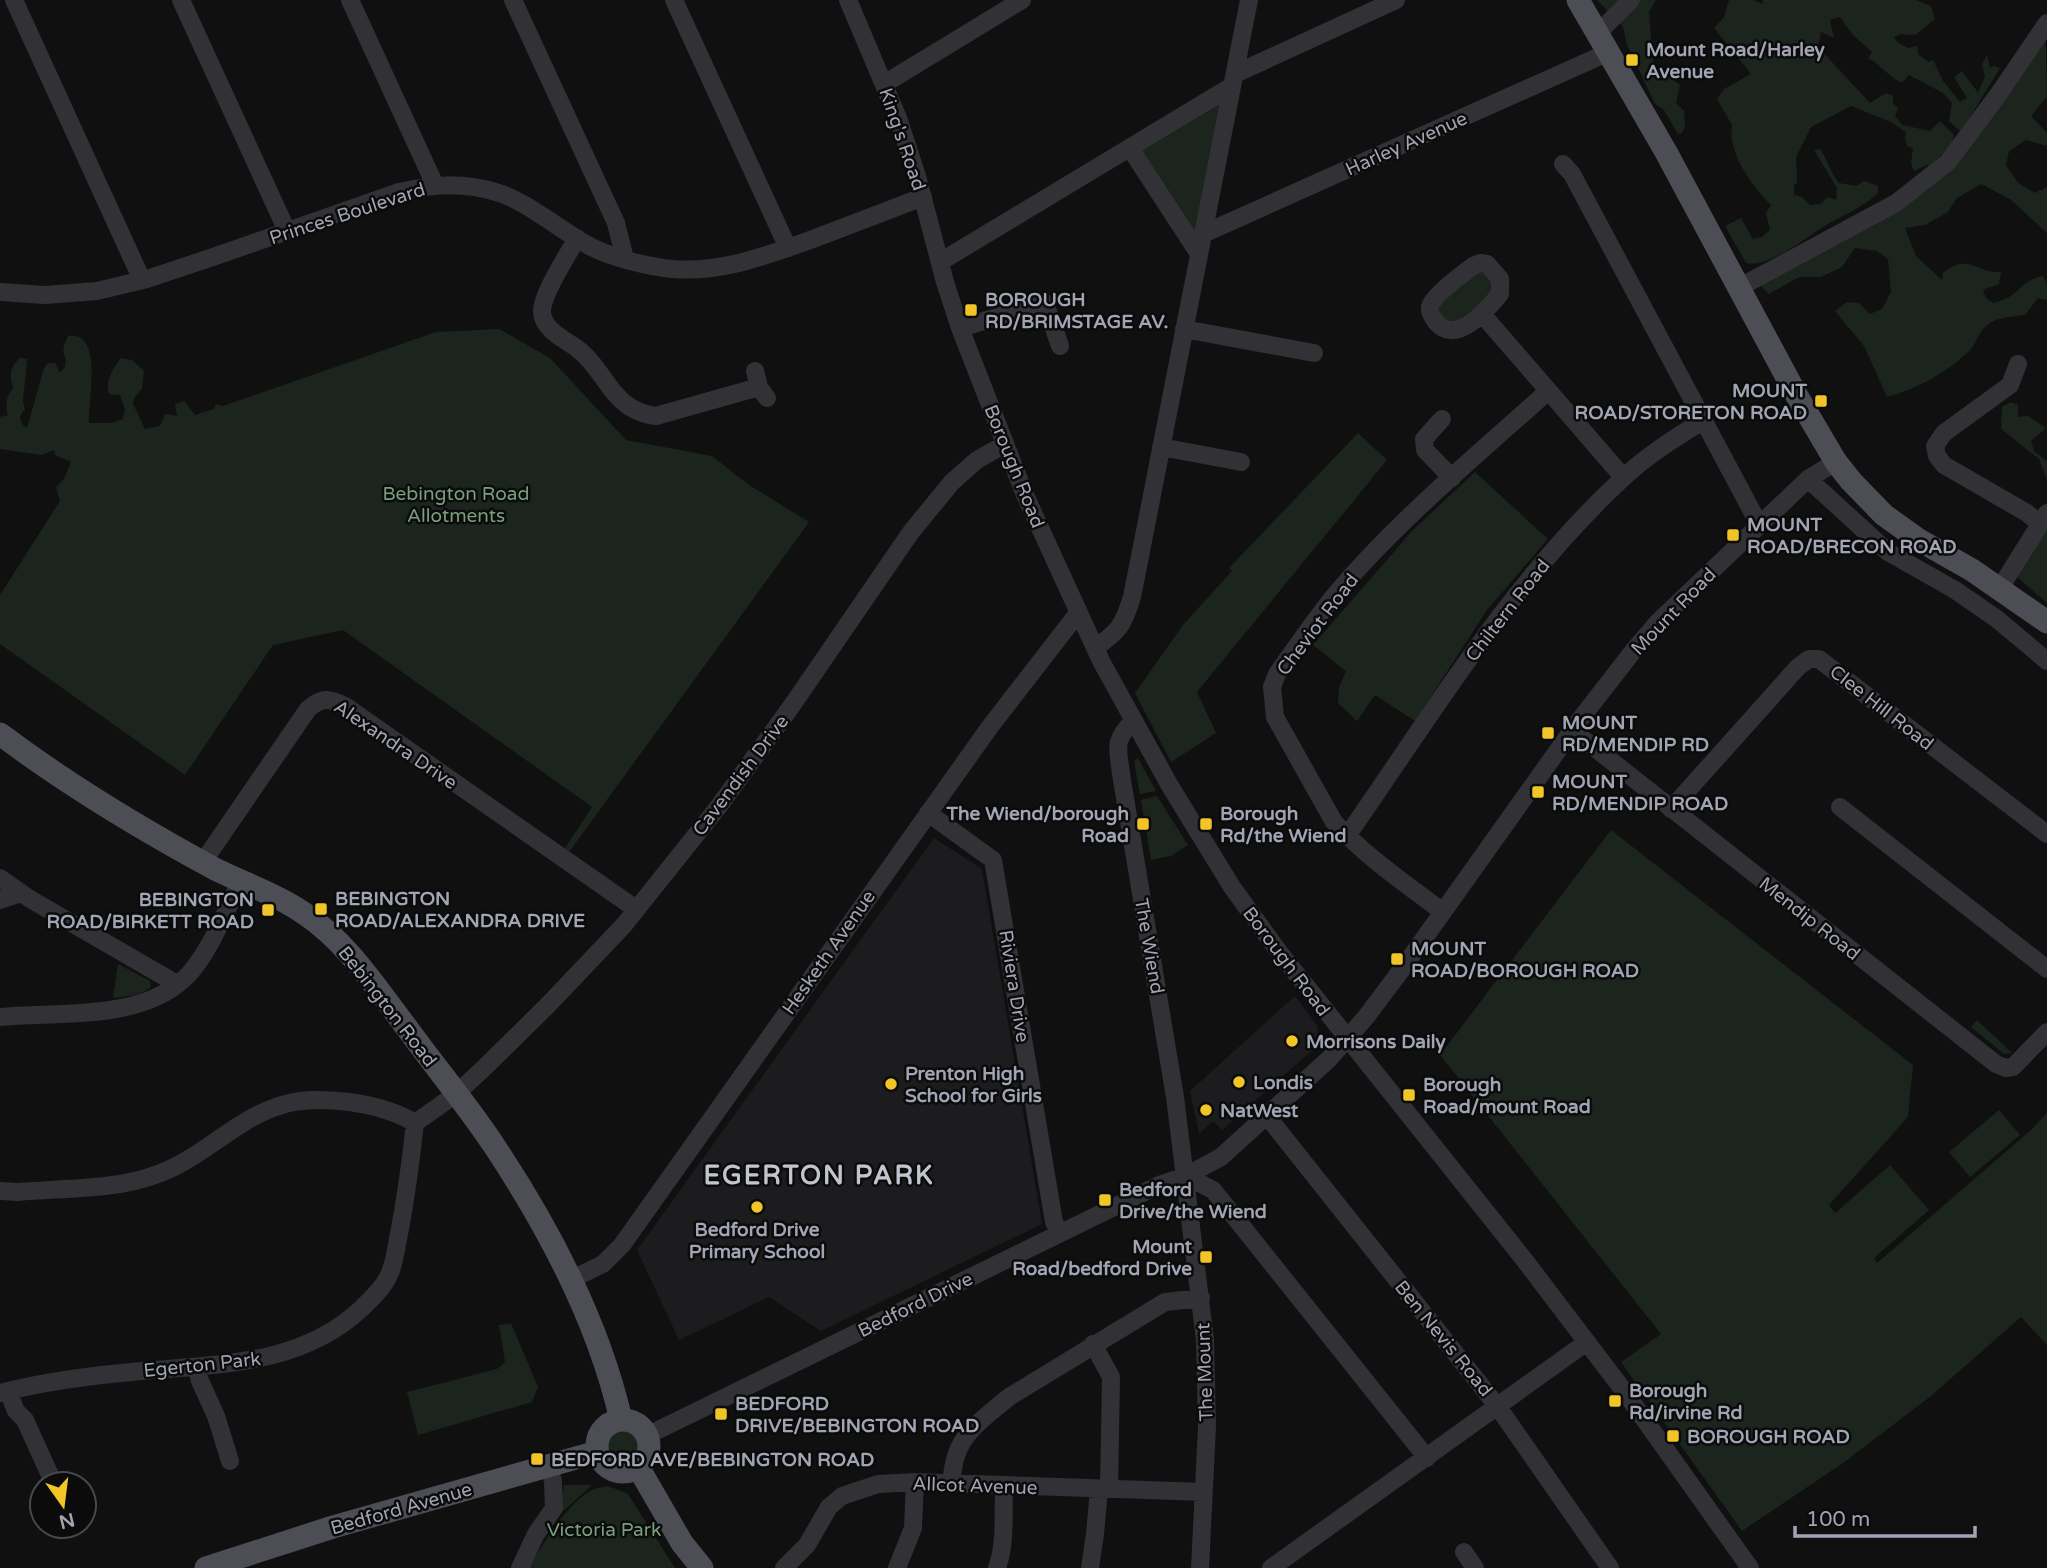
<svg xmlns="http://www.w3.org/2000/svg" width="2047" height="1568" viewBox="0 0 2047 1568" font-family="'Varela Round',sans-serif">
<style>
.built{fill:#1c1c1e}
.green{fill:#1c241e}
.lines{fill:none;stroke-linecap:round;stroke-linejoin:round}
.minor{stroke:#313136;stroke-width:18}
.major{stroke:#4d4e55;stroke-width:23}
.poi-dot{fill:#f1c428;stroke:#0b0b0c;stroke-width:2.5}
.labels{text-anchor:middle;stroke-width:5;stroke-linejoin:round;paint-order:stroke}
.poi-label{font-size:19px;font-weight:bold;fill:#a1a4b2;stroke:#0b0b0c;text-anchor:start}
.street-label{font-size:19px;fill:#a1a4b2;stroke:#0b0b0c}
.park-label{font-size:19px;fill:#789e7e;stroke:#0b0b0c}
.district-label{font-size:26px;font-weight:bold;letter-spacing:2px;fill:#c2c4ce;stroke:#0b0b0c}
</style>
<rect width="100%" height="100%" fill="#101011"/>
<!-- built -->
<path class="built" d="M934 838 982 869 1042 1224 821 1331 769 1297 679 1340 637 1250Z
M1295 996 1317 1025 1319 1038 1316 1047 1222 1130 1213 1121 1199 1134 1190 1091Z"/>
<!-- green -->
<path class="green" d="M1597 0H1656L1649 12 1653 61 1660 70 1680 85 1676 103 1684 111 1685 126 1682 133 1678 134 1664 110 1655 104 1627 45 1623 27Z
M1729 0H1753L1763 4V0H1916L1931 6 1935 19 1915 35 1900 34 1894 37 1897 42 1908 48 1917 46 1918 54 1928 62 1933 60 1943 81 1960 102 1967 98 1954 77 1962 71C1967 80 1973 84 1978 93L1985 76 1982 64 1987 55 1990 68 1994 66 2000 68 1961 132 1949 121 1952 103 1943 93 1909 75 1902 83C1889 77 1881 65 1868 58L1872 52 1852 34 1840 17 1830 20 1834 38 1821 32 1818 47 1870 103 1886 93 1893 96V104L1898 108 1895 116 1902 125 1930 131 1940 121 1954 135C1950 156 1939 151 1933 166L1926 165 1914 171 1911 163 1913 148 1907 146 1905 138 1906 132 1891 122 1851 106 1811 127 1796 157 1797 182 1794 186V195L1802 197 1810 205 1821 204 1828 197 1836 200 1837 188 1814 150 1820 149C1828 160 1829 171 1839 183L1856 186 1864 181 1878 186V193C1864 207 1845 214 1828 224 1807 236 1771 268 1746 263L1725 226 1741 218 1753 239 1762 237 1770 230 1766 213 1771 205C1753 187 1727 153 1732 125L1717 99 1724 89 1751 74 1714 28 1724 17Z
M2045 14 2047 97 2031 116 2047 133V146L2026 140 2009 151 2006 165 2018 183 2035 193 2047 187V233L2010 199 1981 184 1957 198 1948 212 1925 225 1905 228 1916 256 1942 280 1943 273C1969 252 1976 274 2001 272L1999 284 1983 290 1986 298 1993 303C2021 297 2018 281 2043 276L2047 284V300L2038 298 2025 315C2009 317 1991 317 1981 332 1977 338 1974 346 1969 351 1947 373 1916 389 1887 397L1864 346 1835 311 1847 302 1859 303 1870 314 1882 309 1891 292 1888 259 1877 251 1855 248 1842 267 1821 277H1799L1769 294 1761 286 1765 279 1932 180Z
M1217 102 1221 106 1195 232 1137 148Z
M1482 266 1498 287 1463 321 1447 326 1435 304Z
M499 329 550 358 626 440 712 456 749 485 809 522 569 852 565 848 592 807 343 630 273 645 185 775 0 644V595L60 501 56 487 64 479 71 462 55 455 54 450 41 455 0 449V417L8 415C5 406 6 396 13 389 10 375 9 368 20 358L27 359 23 401 25 409 20 416 22 424 27 428 44 368 48 363H55L60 373 65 367 66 359C61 350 64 345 68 336 105 331 87 404 89 423H112L123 419 125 409 120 395 109 394C105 381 113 368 121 358L132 360 144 371 142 389 134 398 133 404 145 429 160 426 165 414 177 416 175 404 184 401 195 415 214 409 216 404 223 406 436 332Z
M2011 402 2018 405V417L2028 416 2046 428 2031 441 2034 451 2047 461V480L2039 459 2001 429 2002 407Z
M1358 433 1387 460 1197 692 1216 733 1171 762 1135 693 1183 625 1232 571 1229 568Z
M1475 472 1548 539 1487 610 1415 721 1375 695 1357 721 1338 703 1339 687 1346 671 1313 645 1412 531Z
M2047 528V603L2017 577Z
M1138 758 1156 791 1140 794 1134 761Z
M1157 796 1188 845 1171 856 1151 860 1141 800Z
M1611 830 1913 1065 1908 1117 1829 1205 1835 1213 1890 1165 1929 1210 1874 1258 1877 1263 2031 1130 2047 1113V1345L2021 1317 1931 1396 1843 1463 1742 1531 1621 1362 1661 1334 1440 1055Z
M118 964 150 981 151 987C141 996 126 996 113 998Z
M1977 1020 2012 1053 2004 1054 1971 1027Z
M1999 1110 2020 1135 1970 1177 1949 1152Z
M511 1323 538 1387 532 1402 418 1435 407 1392 497 1369 505 1362 499 1325Z
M604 1446a19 19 0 1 1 38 0a19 19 0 1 1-38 0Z
M564 1485H592L560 1514Z
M608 1486 628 1494 675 1568H529C541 1546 569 1501 592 1490 596 1488 603 1487 608 1486Z"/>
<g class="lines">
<!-- minor -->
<path class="minor" d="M14 0 142 280
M181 0 287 231
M350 0 435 185
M513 0 616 223 625 259
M674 0 788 248
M848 0 898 118 917 176 945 282 960 328 1025 495 1101 661 1170 786 1232 887 1279 952 1526 1262 1627 1395 1750 1568
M1598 33 1631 0
M1235 74 1396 0
M884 84 1022 0
M1130 148 1199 254
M1563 164 1572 174 1754 515 1761 522
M1203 234 1609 52
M577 238C568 255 541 295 542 312 543 331 567 340 579 350 599 365 609 394 630 407 638 412 646 415 656 416L759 387
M940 262 1232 86
M1480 263 1487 264 1500 279V294C1486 311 1456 346 1436 322 1433 318 1429 312 1430 307 1432 296 1463 274 1473 266Z
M1740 287 1896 203 1948 162 1998 95 2047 23
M0 292 45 295 97 291 147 279 213 257 399 192C433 184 464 182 499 193 525 201 561 230 586 244 607 257 649 267 673 269 722 273 768 255 813 239 850 225 886 211 923 197
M1482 314 1623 477
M960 328 1045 303 1060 346
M1184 329 1314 353
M2018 364 2010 385 1944 433 1935 446 1937 456 1944 465 2027 513 2040 524
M755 371 759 387 767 398
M1442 419 1424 439 1425 450 1452 478
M1161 447 1241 462
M1808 479 1888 552 1955 590 1997 619 2047 661
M2000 588 2047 513
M1095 648C1119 631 1123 626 1132 597L1249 0
M1133 721C1113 741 1118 748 1121 774L1175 1097 1205 1340 1207 1427 1200 1568
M1572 730 1996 1064 2006 1068 2013 1067 2047 1032
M1840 807 2047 969
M1671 809 1798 667 1809 659H1819L2047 834
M928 813 993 860 1054 1222 1060 1233
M1347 836C1433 713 1511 582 1622 479 1646 456 1675 438 1704 420
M203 862 308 709C322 697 329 698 345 706L636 909
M0 878 30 899 177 984
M0 900 21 893
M1443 912C1406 884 1366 857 1334 822L1275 717 1272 687 1277 674C1295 648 1314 621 1334 596 1397 521 1474 458 1547 392
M0 1017C59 1011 145 1022 189 974 212 948 225 911 241 881
M1267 1116 1498 1407 1610 1568
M1186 1176 1213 1190 1427 1458
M0 1191 18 1192C62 1188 115 1190 155 1175 200 1160 232 1122 276 1107 300 1098 325 1099 349 1102 372 1105 395 1111 415 1123
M570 1280 603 1264 622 1245 989 728 1078 613
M1093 1344 1111 1377 1109 1489
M197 1368 200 1381 216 1416 230 1461
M8 1391 16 1411 25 1420 54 1484
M0 1393C46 1381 95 1375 142 1371 220 1364 302 1365 362 1308 371 1299 384 1287 389 1275 395 1263 396 1247 399 1234 406 1197 411 1160 415 1123L456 1094 485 1067 547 1006 624 925 719 806 793 704 911 532 952 482 977 460 1005 444
M646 1436 1159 1185 1186 1176 1221 1157 1329 1059 1366 1017 1408 961 1578 722 1634 650 1659 621 1808 479 1836 462
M951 1484C952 1475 953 1465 956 1456 963 1431 990 1413 1009 1397L1165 1302 1201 1298
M1464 1552 1475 1568
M520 1568 536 1534 554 1508 553 1481 549 1466
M784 1568 807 1545 829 1507 842 1496 878 1484 915 1482 1204 1492
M897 1568 913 1528 915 1482
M997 1568C1006 1543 1003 1514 1004 1487
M1090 1568 1095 1534 1099 1489
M1271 1568 1587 1342"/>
<!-- major -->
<path class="major" d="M1578 0 1666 152 1797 396 1836 462 1851 481 1884 515 1919 540 1972 570 2047 622
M0 734C68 785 141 829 215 869 245 884 278 895 305 914 347 942 377 989 407 1028 436 1068 468 1106 495 1147 550 1230 599 1323 621 1420
M597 1446a26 26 0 1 1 52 0a26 26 0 1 1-52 0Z
M638 1467 682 1543 702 1568
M206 1568 333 1527 597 1452"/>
</g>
<!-- markers -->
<g class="poi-dot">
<rect x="1625" y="53" width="14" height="14" rx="3.5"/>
<rect x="964" y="303" width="14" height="14" rx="3.5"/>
<rect x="1814" y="394" width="14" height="14" rx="3.5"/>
<rect x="1726" y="528" width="14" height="14" rx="3.5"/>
<rect x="1541" y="726" width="14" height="14" rx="3.5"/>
<rect x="1531" y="785" width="14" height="14" rx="3.5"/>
<rect x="1136" y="817" width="14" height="14" rx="3.5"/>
<rect x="1199" y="817" width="14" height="14" rx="3.5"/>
<rect x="314" y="902" width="14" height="14" rx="3.5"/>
<rect x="261" y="903" width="14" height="14" rx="3.5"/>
<rect x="1390" y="952" width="14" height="14" rx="3.5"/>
<circle cx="1292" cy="1041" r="7"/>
<circle cx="1239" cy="1082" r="7"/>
<circle cx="891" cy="1084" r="7"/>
<rect x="1402" y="1088" width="14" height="14" rx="3.5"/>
<circle cx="1206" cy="1110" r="7"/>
<rect x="1098" y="1193" width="14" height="14" rx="3.5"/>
<circle cx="757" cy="1207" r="7"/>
<rect x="1199" y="1250" width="14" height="14" rx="3.5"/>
<rect x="1608" y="1394" width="14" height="14" rx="3.5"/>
<rect x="714" y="1407" width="14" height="14" rx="3.5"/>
<rect x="1666" y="1429" width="14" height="14" rx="3.5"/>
<rect x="530" y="1452" width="14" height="14" rx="3.5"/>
</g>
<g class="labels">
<!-- poi labels -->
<g class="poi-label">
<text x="1646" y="56">Mount Road/Harley<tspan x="1646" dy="22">Avenue</tspan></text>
<text x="985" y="306">BOROUGH<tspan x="985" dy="22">RD/BRIMSTAGE AV.</tspan></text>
<text x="1807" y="397" text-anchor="end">MOUNT<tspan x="1807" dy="22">ROAD/STORETON ROAD</tspan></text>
<text x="1747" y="531">MOUNT<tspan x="1747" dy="22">ROAD/BRECON ROAD</tspan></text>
<text x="1562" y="729">MOUNT<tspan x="1562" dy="22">RD/MENDIP RD</tspan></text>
<text x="1552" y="788">MOUNT<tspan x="1552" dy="22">RD/MENDIP ROAD</tspan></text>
<text x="1129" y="820" text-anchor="end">The Wiend/borough<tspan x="1129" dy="22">Road</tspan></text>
<text x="1220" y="820">Borough<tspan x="1220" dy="22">Rd/the Wiend</tspan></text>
<text x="335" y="905">BEBINGTON<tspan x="335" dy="22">ROAD/ALEXANDRA DRIVE</tspan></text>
<text x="254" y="906" text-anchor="end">BEBINGTON<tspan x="254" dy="22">ROAD/BIRKETT ROAD</tspan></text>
<text x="1411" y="955">MOUNT<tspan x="1411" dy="22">ROAD/BOROUGH ROAD</tspan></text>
<text x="1306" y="1048">Morrisons Daily</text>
<text x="905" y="1080">Prenton High<tspan x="905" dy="22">School for Girls</tspan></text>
<text x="1253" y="1089">Londis</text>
<text x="1423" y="1091">Borough<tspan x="1423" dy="22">Road/mount Road</tspan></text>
<text x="1220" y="1117">NatWest</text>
<text x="1119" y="1196">Bedford<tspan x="1119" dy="22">Drive/the Wiend</tspan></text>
<text x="757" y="1236" text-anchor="middle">Bedford Drive<tspan x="757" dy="22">Primary School</tspan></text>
<text x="1192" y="1253" text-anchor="end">Mount<tspan x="1192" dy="22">Road/bedford Drive</tspan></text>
<text x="1629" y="1397">Borough<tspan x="1629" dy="22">Rd/irvine Rd</tspan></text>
<text x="735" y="1410">BEDFORD<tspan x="735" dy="22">DRIVE/BEBINGTON ROAD</tspan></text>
<text x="1687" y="1443">BOROUGH ROAD</text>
<text x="551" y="1466">BEDFORD AVE/BEBINGTON ROAD</text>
</g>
<!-- street labels -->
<g class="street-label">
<text transform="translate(903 139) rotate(71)" y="7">King's Road</text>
<text transform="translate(1406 143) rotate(-24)" y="7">Harley Avenue</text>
<text transform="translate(347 213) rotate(-18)" y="7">Princes Boulevard</text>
<text transform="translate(1015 466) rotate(68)" y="7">Borough Road</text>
<text transform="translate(1507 610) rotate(-52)" y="7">Chiltern Road</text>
<text transform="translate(1673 611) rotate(-46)" y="7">Mount Road</text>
<text transform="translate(1317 624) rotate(-53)" y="7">Cheviot Road</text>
<text transform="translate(1882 707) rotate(38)" y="7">Clee Hill Road</text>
<text transform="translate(396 744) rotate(34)" y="7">Alexandra Drive</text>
<text transform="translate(740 775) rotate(-53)" y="7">Cavendish Drive</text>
<text transform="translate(1810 918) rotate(38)" y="7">Mendip Road</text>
<text transform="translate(1150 946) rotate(80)" y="7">The Wiend</text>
<text transform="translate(828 952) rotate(-55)" y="7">Hesketh Avenue</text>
<text transform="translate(1287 961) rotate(53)" y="7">Borough Road</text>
<text transform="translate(1015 986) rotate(81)" y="7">Riviera Drive</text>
<text transform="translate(388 1006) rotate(52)" y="7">Bebington Road</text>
<text transform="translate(915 1304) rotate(-26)" y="7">Bedford Drive</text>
<text transform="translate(1444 1338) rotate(51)" y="7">Ben Nevis Road</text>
<text transform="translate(202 1364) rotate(-6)" y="7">Egerton Park</text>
<text transform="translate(1204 1372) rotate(-92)" y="7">The Mount</text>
<text transform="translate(975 1485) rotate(2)" y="7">Allcot Avenue</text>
<text transform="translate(401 1508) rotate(-16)" y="7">Bedford Avenue</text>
</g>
<!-- park labels -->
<g class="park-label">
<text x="456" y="500">Bebington Road<tspan x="456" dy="22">Allotments</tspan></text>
<text x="604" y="1536">Victoria Park</text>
</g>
<!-- district labels -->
<g class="district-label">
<text x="819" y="1184">EGERTON PARK</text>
</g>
</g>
<!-- north arrow -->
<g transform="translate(63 1505) rotate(166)"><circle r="33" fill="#0b0b0c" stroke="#47484e" stroke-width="2"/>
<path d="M0-5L12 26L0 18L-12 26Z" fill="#f1c428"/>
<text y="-10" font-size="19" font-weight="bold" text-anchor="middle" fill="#a1a4b2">N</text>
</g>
<!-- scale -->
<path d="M1795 1526v10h180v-10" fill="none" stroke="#a1a4b2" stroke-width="3.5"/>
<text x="1806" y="1526" font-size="21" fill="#a1a4b2" stroke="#0b0b0c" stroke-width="5" paint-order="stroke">100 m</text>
</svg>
